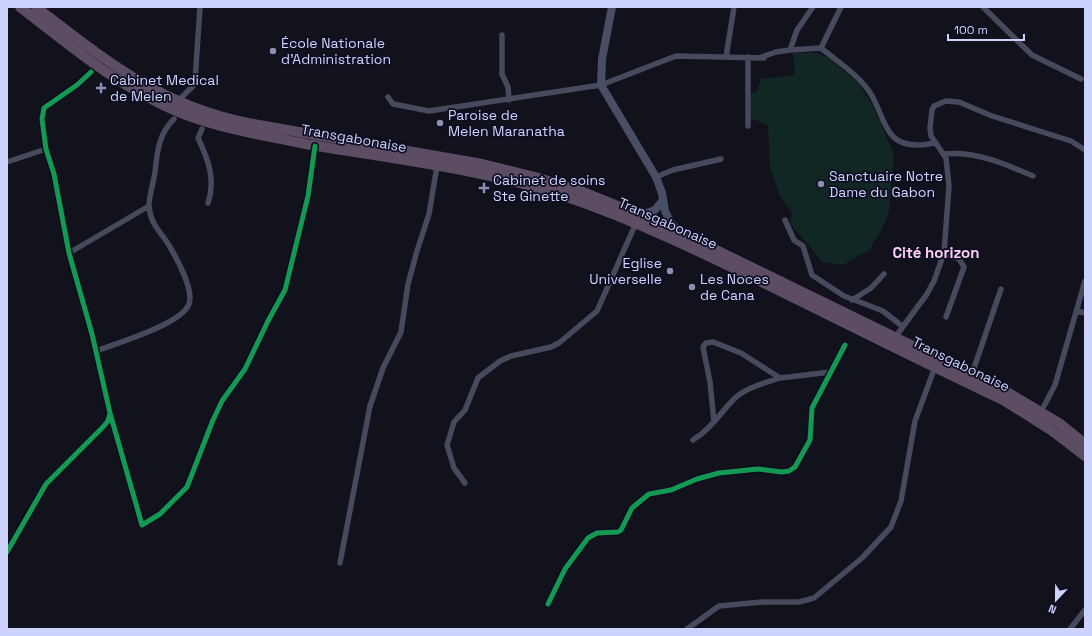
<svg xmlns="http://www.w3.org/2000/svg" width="1092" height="636" viewBox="0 0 1092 636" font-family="'Space Grotesk',sans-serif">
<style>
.green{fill:#112723}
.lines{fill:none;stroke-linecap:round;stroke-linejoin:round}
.street{stroke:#474a5d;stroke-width:5.5}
.secondary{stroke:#494e64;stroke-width:8}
.highway{stroke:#5d4d64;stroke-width:10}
.cycleway-casing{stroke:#0e0e21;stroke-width:8}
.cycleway{stroke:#139951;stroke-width:5}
.poi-dot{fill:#8c8faf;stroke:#0e0e21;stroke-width:1.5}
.labels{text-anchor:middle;stroke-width:3.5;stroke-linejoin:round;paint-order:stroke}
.poi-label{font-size:14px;fill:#ced3fe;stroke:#0e0e21;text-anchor:start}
.street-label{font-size:14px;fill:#ced3fe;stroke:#0e0e21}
.neighbourhood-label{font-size:15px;font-weight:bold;fill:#fed0f6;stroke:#0e0e21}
</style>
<rect width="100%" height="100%" fill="#12121d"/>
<!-- green -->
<path class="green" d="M793 53H817L830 59 858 83 873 106 894 155 889 212 881 231 869 250 843 265 822 262C812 247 800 237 790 223L792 213 779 194 770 167 768 125 750 118 751 93H756L761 79 795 75Z"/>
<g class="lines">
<!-- street -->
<path class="street" d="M983 7 1032 55 1081 79
M502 35V74L508 87 509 100
M821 48C837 61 857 74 869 91 886 116 882 147 921 145 926 145 931 143 936 143
M790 50 821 48 841 7
M726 57 734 7
M759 58 776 52 790 50 797 30 813 7
M388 97 393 104 429 111 601 85 676 56 764 58
M178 101 194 85 195 81 200 7
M748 126V57
M202 129 198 138C208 159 216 179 208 203
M944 154C976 151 1005 164 1033 176
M7 162 46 149
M656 177 673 170 721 159
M785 220 794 240 803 246 812 275 844 296 883 311 902 326
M69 253 149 206
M944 253 959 259 964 267 946 317
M852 300 871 288 884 274
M1077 311 1085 313
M899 332 927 294 934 281 944 253 949 186 946 158 931 136 930 128 932 110 934 106 946 101 959 102 992 116 1071 141 1085 150
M96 351C117 343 182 324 189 304 194 290 177 259 170 247 161 231 152 228 149 207 148 201 154 180 155 172 157 152 159 133 174 119
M974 368 1001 289
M1044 406 1055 385 1085 281
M110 413 142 525 160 514 187 487 213 420 222 401 245 369 268 321 285 290 308 196 315 146
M714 422 710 382 703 347 706 343 713 342 741 353 780 378 831 372
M693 440C710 430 721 412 735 398 747 387 765 383 780 378
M465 483 454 468 447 445 454 422 465 410 478 378 500 361 511 356 551 347 559 343 597 311 636 223
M7 552 46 484 103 427 108 421 110 413 92 334 69 253 54 174 46 149 42 119 44 108 77 85 91 72
M340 563 370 406 383 368 401 332 408 284 417 251 429 214 437 166
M548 604 565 569 588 538 597 533 618 532 621 530 632 508 649 494 671 490 697 479 719 473 758 469 782 472 789 471 795 467 810 440 812 408 845 345
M687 629 719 606 762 602H799L814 598 862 558 891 527 901 501 915 421 935 367
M1070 629 1085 610"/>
<!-- secondary -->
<path class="secondary" d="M612 7 602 59 601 85 656 177 662 193 665 211 671 223 678 230
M642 215 655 210 663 200"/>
<!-- highway -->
<path class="highway" d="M20 7C70 46 121 89 181 113 220 128 260 135 301 143 389 159 479 168 564 196 638 221 707 255 776 289 851 326 927 364 1003 400L1051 430 1085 456
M36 7C105 60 159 105 248 123L482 164 535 177 578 190 669 227 1007 392 1059 423 1085 444"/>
<defs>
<path id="cycleway" d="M110 413 142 525 160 514 187 487 213 420 222 401 245 369 268 321 285 290 308 196 315 146
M7 552 46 484 103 427 108 421 110 413 92 334 69 253 54 174 46 149 42 119 44 108 77 85 91 72
M548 604 565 569 588 538 597 533 618 532 621 530 632 508 649 494 671 490 697 479 719 473 758 469 782 472 789 471 795 467 810 440 812 408 845 345"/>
</defs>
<!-- cycleway casing -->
<use href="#cycleway" class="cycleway-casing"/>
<!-- cycleway -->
<use href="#cycleway" class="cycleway"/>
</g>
<!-- markers -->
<g class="poi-dot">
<circle cx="273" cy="51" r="4"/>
<path d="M99 82h4v4h4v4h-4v4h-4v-4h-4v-4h4z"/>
<circle cx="440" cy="123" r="4"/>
<circle cx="821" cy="184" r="4"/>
<path d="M482 182h4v4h4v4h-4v4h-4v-4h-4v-4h4z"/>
<circle cx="670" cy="271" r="4"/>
<circle cx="692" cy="287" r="4"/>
</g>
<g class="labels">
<!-- poi labels -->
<g class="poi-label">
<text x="281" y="48">École Nationale<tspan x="281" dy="16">d'Administration</tspan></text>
<text x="110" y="85">Cabinet Medical<tspan x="110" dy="16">de Melen</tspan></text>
<text x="448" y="120">Paroise de<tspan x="448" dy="16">Melen Maranatha</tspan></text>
<text x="829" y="181">Sanctuaire Notre<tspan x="829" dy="16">Dame du Gabon</tspan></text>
<text x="493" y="185">Cabinet de soins<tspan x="493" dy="16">Ste Ginette</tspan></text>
<text x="662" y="268" text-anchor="end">Eglise<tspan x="662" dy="16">Universelle</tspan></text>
<text x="700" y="284">Les Noces<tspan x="700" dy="16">de Cana</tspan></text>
</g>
<!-- street labels -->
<g class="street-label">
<text transform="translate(354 138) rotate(10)" y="5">Transgabonaise</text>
<text transform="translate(668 223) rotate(24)" y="5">Transgabonaise</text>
<text transform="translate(961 364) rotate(26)" y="5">Transgabonaise</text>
</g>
<!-- neighbourhood labels -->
<g class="neighbourhood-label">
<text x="936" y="258">Cité horizon</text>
</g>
</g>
<!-- border -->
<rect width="1092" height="636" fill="none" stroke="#ced3fe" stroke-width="16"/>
<!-- north arrow -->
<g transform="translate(1056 600) rotate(202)" stroke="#0e0e21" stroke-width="3" paint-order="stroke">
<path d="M0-3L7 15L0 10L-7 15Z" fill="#ced3fe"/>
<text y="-6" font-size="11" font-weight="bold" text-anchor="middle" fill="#ced3fe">N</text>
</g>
<!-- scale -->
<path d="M948 34v6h76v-6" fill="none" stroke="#ced3fe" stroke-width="2"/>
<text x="954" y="34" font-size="12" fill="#ced3fe" stroke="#0e0e21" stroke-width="3" paint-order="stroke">100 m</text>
</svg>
